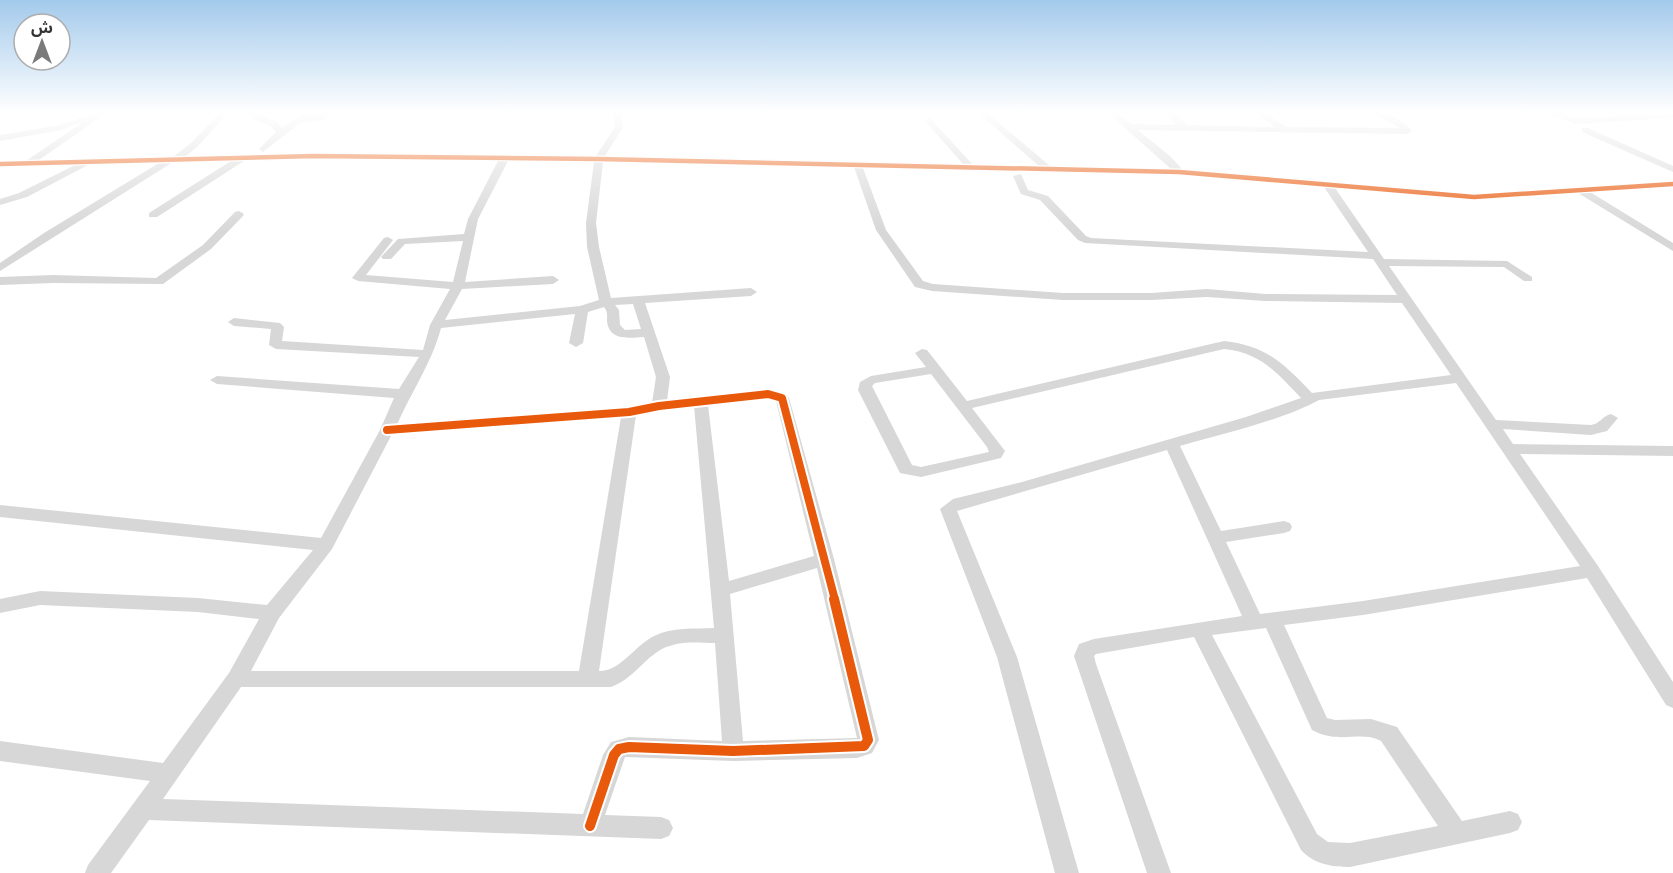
<svg xmlns="http://www.w3.org/2000/svg" width="1673" height="873" viewBox="0 0 1673 873" font-family="'PT Sans Narrow','Noto Sans Arabic',sans-serif">
<style>
.lines{fill:none;stroke-linecap:round;stroke-linejoin:round}
.minor{fill:#d7d7d7;fill-rule:evenodd}
.cycleway-far2-casing{stroke:#fff;stroke-width:7}
.cycleway-far1-casing{stroke:#fff;stroke-width:12}
.cycleway-casing{stroke:#fff;stroke-width:14}
.cycleway-far2{stroke:#e8590c;stroke-width:4.5}
.cycleway-far1{stroke:#e8590c;stroke-width:8}
.cycleway{stroke:#e8590c;stroke-width:10}
</style>
<rect width="100%" height="100%" fill="#fff"/>
<g class="lines">
<!-- minor -->
<path class="minor" d="M100 111H109L39 160 173 157 191 143 222 111H230L197 147 185 157 314 153 596 156 615 127 613 111H621L623 127 605 156 963 164 926 122 925 120 929 117 973 165 1039 166 976 111H985L1050 166 1171 169 1106 111H1115L1132 124 1177 125 1164 111H1173L1187 125 1275 127 1252 111H1261L1287 127 1400 128 1369 111C1382 111 1405 120 1412 131L1408 134 1138 130 1170 156 1182 169 1474 194 1673 181V187L1590 192 1673 243V251L1578 193 1474 200 1335 188 1384 259 1507 261 1532 277V281H1524L1504 267 1389 266 1496 420 1591 425C1600 424 1602 416 1611 414L1618 418 1607 431 1591 435 1503 429 1513 444 1673 446V456L1520 454 1598 566 1673 682V708L1666 705 1587 578 1363 615 1284 625 1327 718 1335 720 1371 719 1397 727 1462 821 1510 811 1518 814 1522 822 1518 830 1510 833 1350 867C1331 867 1314 864 1301 850L1194 637 1096 654 1094 656 1096 664 1171 873H1147L1074 656 1079 644 1094 639 1242 616 1167 450 957 511 1017 657 1079 873H1055L997 657 940 509 953 499 1022 482 1246 417 1301 398C1276 372 1261 353 1224 349L972 408 1005 451 1001 458 921 477 900 473 898 469 858 390 860 382 871 376 926 367 915 353 922 349 927 350 967 401 1224 341C1267 346 1283 363 1312 393L1451 375 1402 303 1265 301 1207 297 1151 300H1063L932 291 915 287 876 230 854 167 603 162 596 223 599 247 611 298 751 288 757 292 751 296 645 303 670 377 667 401 768 390 787 395 789 398 834 559 879 740 872 753 857 758 733 761 625 757 605 815 661 817 669 820 673 828 669 836 661 839 149 820 111 873H85L88 865 150 781 0 761V741L163 763 229 673 259 619 198 612 40 605 0 613V599L40 591 198 598 267 605 313 550 0 517V505L321 538 380 430 394 398 217 384 210 380 217 376 399 389 419 357 276 349 269 345 271 329 234 326 228 322 234 318 280 323 284 327 282 341 423 350 430 325 450 289 358 281 352 278 384 238 388 237 393 240 366 275 453 282 463 241 405 244 391 259H383L381 257 398 239 464 234 468 219 498 161 314 159 244 161 157 217H149V213L231 161 173 162 0 271V263L44 233 159 163 88 165 27 197 0 205V199L19 193 75 165 0 167V161H26L83 122 61 130 0 141V135L60 125ZM508 161 594 162 586 223 587 247 599 300 580 306 445 320 462 289 553 284 559 280 553 276 465 282 478 219ZM863 168 1179 175 1324 187 1368 252 1091 238 1086 236 1048 196 1028 190 1021 174 1013 176 1021 194 1040 200 1078 240 1085 243 1373 259 1397 295 1265 294 1207 289 1151 293H1063L933 284 923 281 886 230ZM633 304 641 329 625 330 620 325 619 310 615 305ZM604 307C608 312 607 315 607 321 609 341 629 338 644 337L656 377 652 403 629 408 397 425C411 392 432 363 441 328L575 314 569 343 576 347 583 343 588 312ZM931 374 987 447 989 452 921 467 912 465 872 386 875 383ZM1456 383 1580 566 1363 601 1260 614 1226 542 1284 533 1290 531 1292 527 1290 523 1284 521 1221 531 1180 446C1221 434 1283 420 1319 400ZM768 398 776 401 814 556 729 581 708 405ZM694 406 714 628C693 629 673 627 654 636 634 646 621 671 599 671L636 415ZM621 417 579 671H251L279 618 332 549 392 434ZM817 568 857 738 743 741 730 594ZM1266 628 1312 730C1340 745 1360 730 1381 741L1438 826 1350 843 1328 842 1317 834 1212 635ZM715 643 722 741 629 737 611 742 603 755 583 814 163 799 241 687H611C637 678 648 650 673 645 685 641 702 643 715 643Z
M251 111H257L260 115 277 122 282 128 308 111H317L309 117C318 116 324 111 333 111L323 120 300 123 263 152 259 149 276 132 271 126 253 119Z
M1542 111H1554L1576 118 1673 114V118L1575 124Z
M1582 128H1588L1673 166V172L1582 132Z
M239 211 244 214 243 216 211 249 163 284 53 283 0 285V277L53 275 156 278 203 245 235 212Z"/>
<defs>
<path id="cycleway-far2" d="M0 164 314 156 599 159 1179 172 1474 197 1673 184"/>
<path id="cycleway-far1" d="M387 430 629 412 659 406 768 394 782 398 835 600"/>
<path id="cycleway" d="M590 826 614 755 619 749 629 747 733 751 864 746 868 740 834 599"/>
</defs>
<!-- cycleway-far2 casing -->
<use href="#cycleway-far2" class="cycleway-far2-casing"/>
<!-- cycleway-far1 casing -->
<use href="#cycleway-far1" class="cycleway-far1-casing"/>
<!-- cycleway casing -->
<use href="#cycleway" class="cycleway-casing"/>
<!-- cycleway-far2 -->
<use href="#cycleway-far2" class="cycleway-far2"/>
<!-- cycleway-far1 -->
<use href="#cycleway-far1" class="cycleway-far1"/>
<!-- cycleway -->
<use href="#cycleway" class="cycleway"/>
</g>
<!-- sky -->
<linearGradient id="sky" x2="0" y2="1"><stop stop-color="#a3caec"/><stop offset="0.48" stop-color="#fff"/><stop offset="1" stop-color="#fff" stop-opacity="0"/></linearGradient>
<rect width="1673" height="233" fill="url(#sky)"/>
<!-- north arrow -->
<g transform="translate(42 42)"><circle r="28" fill="#ffffff" stroke="#adadad" stroke-width="1.5"/>
<path d="M0-4.5L10 22L0 15L-10 22Z" fill="#7a7a7a"/>
<text y="-9" font-size="16" font-weight="bold" text-anchor="middle" fill="#333333">ش</text>
</g>
</svg>
